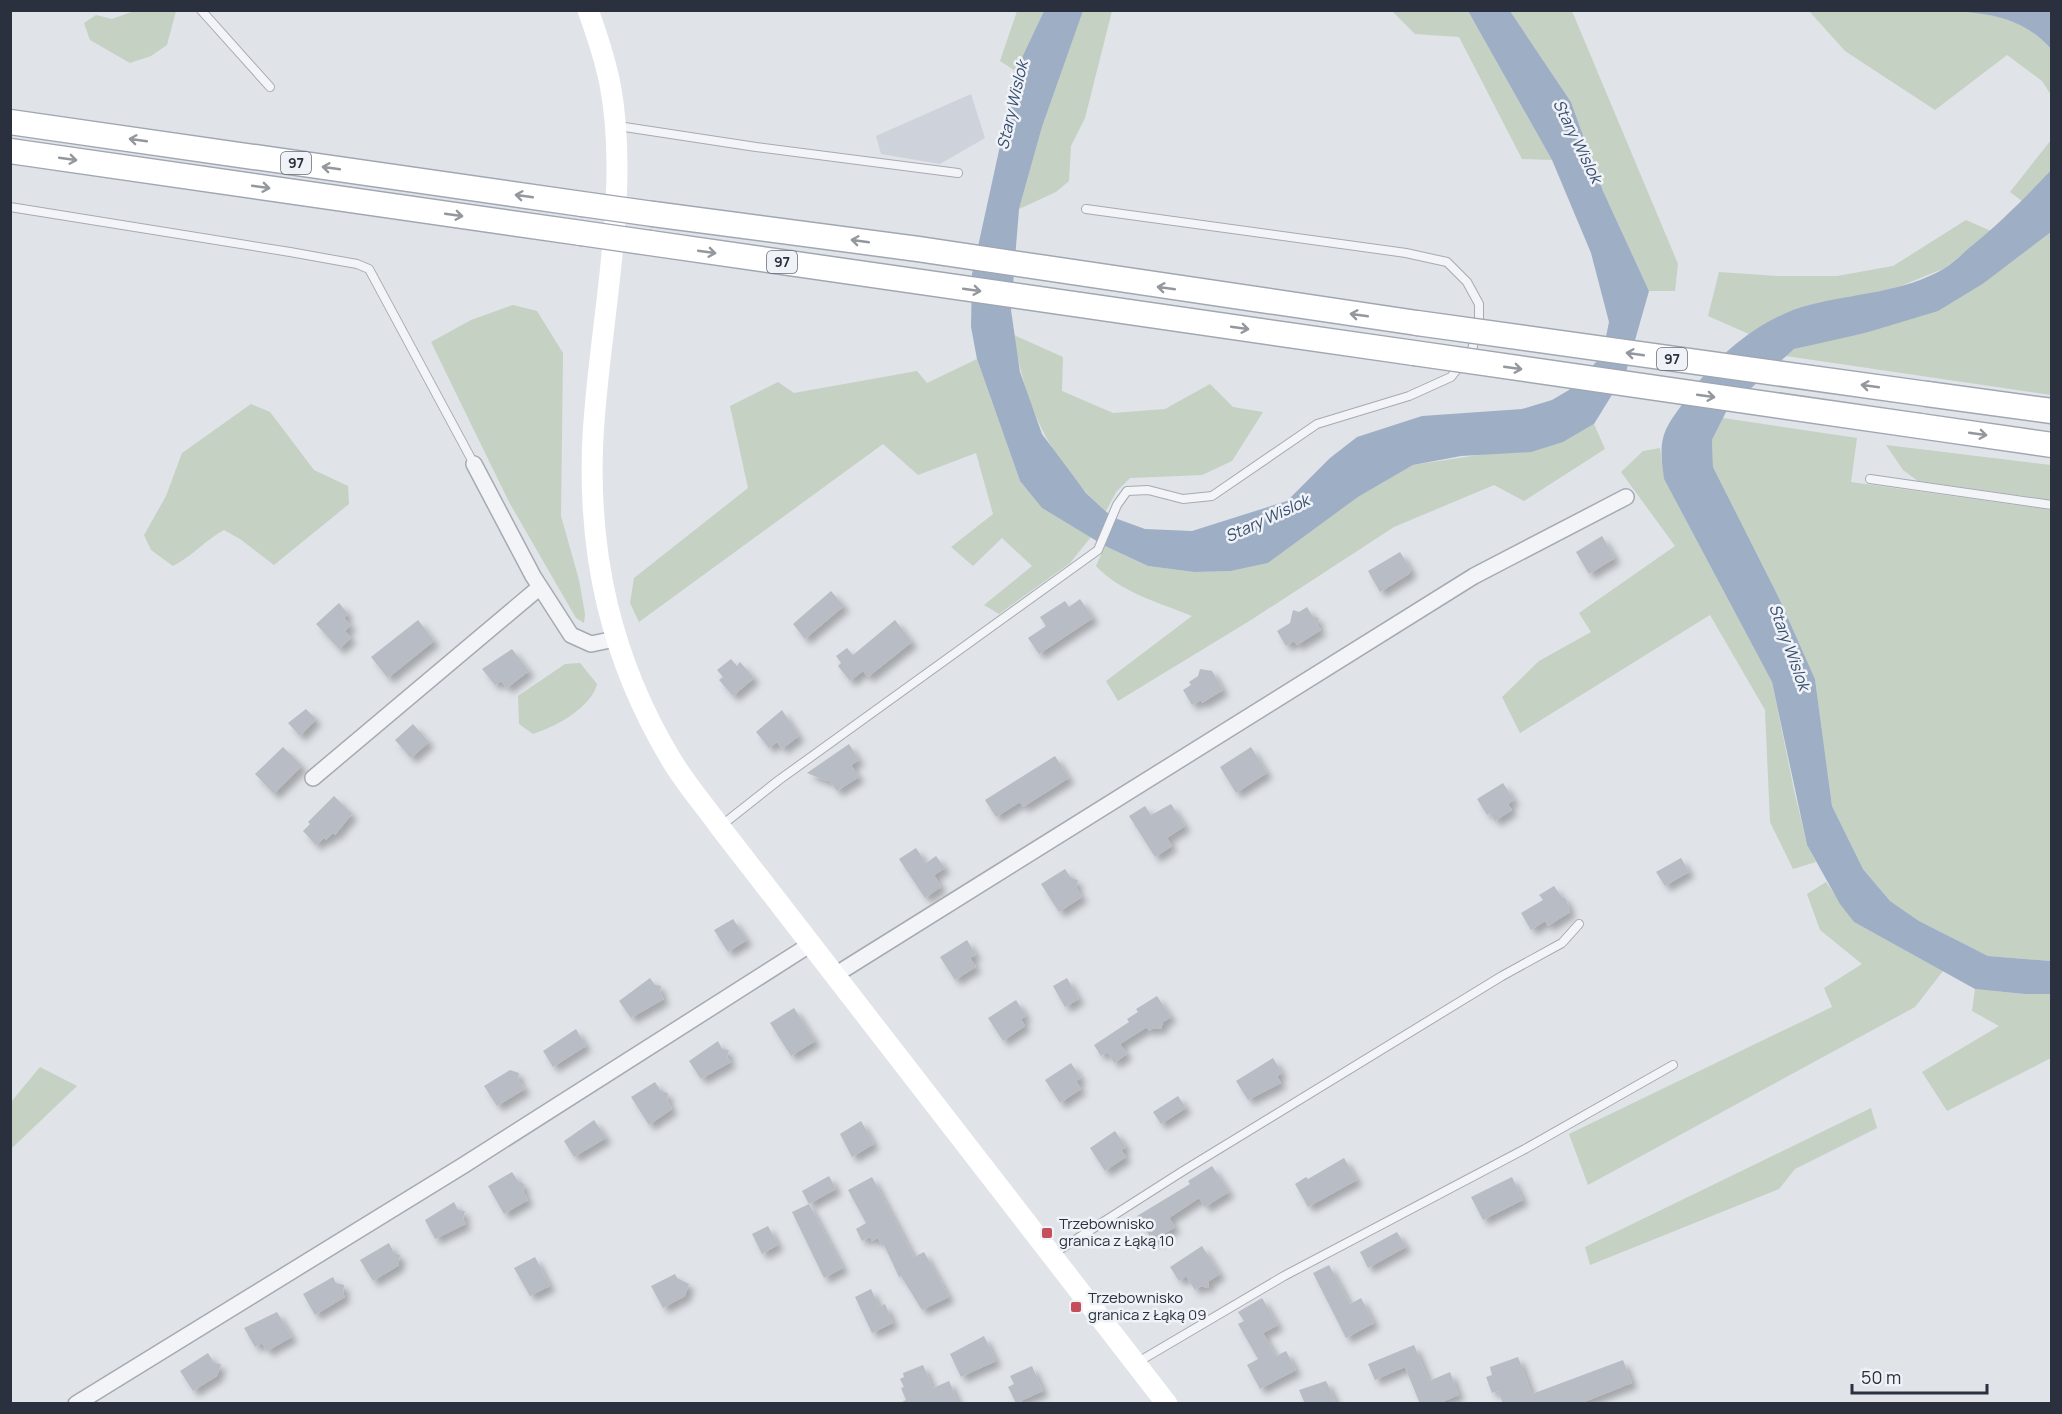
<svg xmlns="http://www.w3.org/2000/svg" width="2062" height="1414" viewBox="0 0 2062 1414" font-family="Manrope,sans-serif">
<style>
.built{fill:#ced2da}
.green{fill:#c5d1c2}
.water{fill:#9eafc5}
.building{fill:#b8bcc4;filter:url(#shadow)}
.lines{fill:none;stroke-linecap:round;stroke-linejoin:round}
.lane-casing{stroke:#a6aab2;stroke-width:10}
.street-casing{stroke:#a6aab2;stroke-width:18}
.primary-casing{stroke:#a0a7b3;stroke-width:27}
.lane{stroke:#f3f4f7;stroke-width:8}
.street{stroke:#f3f4f7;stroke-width:15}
.secondary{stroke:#fff;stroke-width:21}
.primary{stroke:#fff;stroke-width:24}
.primary-bridge-casing{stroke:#a0a7b3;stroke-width:27;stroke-linecap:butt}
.primary-bridge{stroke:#fff;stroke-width:24}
.oneway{stroke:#94989e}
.poi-dot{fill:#c44e5a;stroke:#eff2f6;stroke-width:2}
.labels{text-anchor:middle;stroke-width:5;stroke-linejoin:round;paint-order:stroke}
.shield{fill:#eff2f6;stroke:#656a75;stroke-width:1.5}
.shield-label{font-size:14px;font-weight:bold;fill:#2a303e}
.poi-label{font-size:15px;fill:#2a303e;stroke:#eff2f6;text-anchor:start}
.water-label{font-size:16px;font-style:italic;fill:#374d6f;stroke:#eff2f6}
</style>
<defs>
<filter id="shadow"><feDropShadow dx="5.5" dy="5.5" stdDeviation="3" flood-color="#0004"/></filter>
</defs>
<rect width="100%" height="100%" fill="#e0e3e8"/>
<!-- built -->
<path class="built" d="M971 94 985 138 940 164 881 154 876 136Z"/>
<!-- green -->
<path class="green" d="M1955 10C1994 14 2024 19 2051 49V95L2042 81 2007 55 1935 110 1845 51 1809 11Z
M134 11H176L167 45 151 56 130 63 90 40 84 23 96 15 112 19Z
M1017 11H1044L1017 68 1001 139 1014 70 1000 61Z
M1083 11H1112L1085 118 1071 146 1069 181 1056 192 1019 209 1042 127Z
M1392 11H1468L1552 160 1522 159 1459 37 1415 34Z
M1510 11H1572L1678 264 1675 291H1649L1603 191 1571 102Z
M2051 140V170L2022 201 2010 192Z
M1966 220 1991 231 1945 268 1886 292 1809 305 1773 320 1749 334 1708 316 1719 272 1777 276H1837L1893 266Z
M2051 232V395L1786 356 1794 349 1819 341 1865 333 1984 283Z
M513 305 537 311 563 353 561 516 579 580 585 614 584 623 576 618 509 502 431 342 471 320Z
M1014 335 1063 357 1062 391 1113 413 1165 409 1210 384 1233 407 1263 412 1232 461 1202 475 1130 478 1116 492 1106 511C1052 464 1024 406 1014 335Z
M977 359 1020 481 1042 508 1091 537 1070 563 999 614 984 605 1032 566 1002 538 973 566 951 547 993 514 976 453 918 475 883 444 639 622 630 603 634 578 748 488 730 406 778 382 794 393 917 371 927 383Z
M251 404 270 412 314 470 348 486 349 504 274 565 240 539 224 530C204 541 194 555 173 566L151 550 144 535 166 496 182 453Z
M1723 418 1857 438 1851 482 2051 510V961L1988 956 1919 921 1890 901 1863 869 1832 806 1815 679 1779 598 1713 467 1712 440Z
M1594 424 1605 449 1524 501 1494 485 1394 527 1251 620 1118 701 1106 681 1192 616C1160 603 1120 592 1096 566L1105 546 1148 566 1194 572 1231 571 1268 563 1358 497 1413 465 1563 442Z
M1886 445 2051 465V500L1918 481 1903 470Z
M1660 448 1664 479 1772 682 1794 790 1807 845 1816 862 1793 869 1770 822 1765 710 1710 615 1520 733 1502 697 1539 661 1591 632 1579 613 1675 546 1621 472 1643 451Z
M580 663 597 684C591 708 555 727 533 734L519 724 518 696 565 664Z
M1826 882 1854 922 1943 971 1915 1007 1588 1185 1569 1134 1832 1007 1824 988 1862 964 1820 930 1807 894Z
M1975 989 2024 994H2051V1058L1947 1111 1922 1072 1999 1026 1972 1011Z
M40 1067 77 1086 11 1149V1102Z
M1871 1108 1877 1128 1795 1169 1779 1189 1590 1265 1585 1247Z"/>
<!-- water -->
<path class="water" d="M1044 11H1083L1042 127 1019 209 1011 310 1020 372 1042 434 1086 493 1112 517 1145 529 1192 531 1287 501 1330 458 1357 437 1422 416 1522 409 1552 400 1569 390 1602 356 1609 322 1591 253 1552 160 1468 11H1510L1571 102 1603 191 1649 291 1626 372 1594 424 1563 442 1531 452 1461 456 1413 465 1358 497 1268 563 1231 571 1194 572 1148 566 1105 546 1042 508 1020 481 977 359 971 327 972 274 1017 68Z
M1955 11H2051V49C2024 19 1994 14 1955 11Z
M2051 170V232L1984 283 1938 311 1865 333 1794 349 1727 410 1712 440 1713 467 1779 598 1815 679 1832 806 1863 869 1890 901 1919 921 1988 956 2051 961V994H2024L1975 989 1854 922 1840 904 1807 845 1772 682 1664 479C1657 432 1665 429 1691 392 1720 352 1761 318 1809 305 1855 293 1903 293 1945 268 1953 263 1961 255 1969 248 1999 224 2025 198 2051 170Z"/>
<!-- building -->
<path class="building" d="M1602 536 1615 558 1589 574 1576 552Z
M1400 552 1411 570 1409 574 1380 592 1368 571Z
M831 591 844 606 805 639 793 624Z
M1080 599 1093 618 1039 654 1028 638 1046 626 1040 617 1065 601 1069 607Z
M339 603 348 614 344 618 351 625 345 631 351 638 339 649 316 624Z
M1307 607 1313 617 1319 618 1317 625 1321 630 1297 645 1294 641 1286 646 1277 631 1290 623 1293 610 1299 612Z
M418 620 434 641 388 678 371 657Z
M895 620 912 642 868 677 863 671 850 681 838 666 841 663 836 656 847 648 853 655Z
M512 649 529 671 507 688 501 681 495 685 482 669Z
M731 659 737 666 740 662 754 678 733 696 719 680 723 677 717 670Z
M1200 669 1212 671 1223 690 1202 703 1201 700 1192 705 1183 690 1191 685 1189 682 1198 676Z
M306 709 316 719 300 736 288 723Z
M782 710 799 736 782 749 777 742 769 748 756 732Z
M413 724 429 742 411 758 395 740Z
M849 744 859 760 851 765 859 777 837 791 829 780 827 781 807 773Z
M283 747 302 766 274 794 255 774Z
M1251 747 1267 773 1236 793 1220 767Z
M1055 756 1069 778 1023 807 1020 802 996 817 985 800Z
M1503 783 1514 800 1508 804 1512 810 1495 821 1490 813 1487 815 1477 799Z
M334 796 352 814 335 835 333 833 326 840 324 838 316 845 303 831 310 824 308 822Z
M1171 804 1185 826 1167 838 1172 846 1155 857 1129 816 1145 806 1151 815Z
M916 848 926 863 936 856 945 868 934 875 941 887 925 898 899 859Z
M1681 858 1689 872 1665 886 1656 872Z
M1065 869 1071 878 1078 880 1076 887 1082 897 1059 912 1041 884Z
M1554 886 1561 896 1566 899 1570 912 1548 926 1545 921 1531 930 1521 913 1543 900 1539 895Z
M733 919 747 940 728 952 714 930Z
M967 940 976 955 970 958 976 967 955 980 940 957Z
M650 978 655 985 661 986 660 992 664 999 631 1018 619 1001Z
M1067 978 1079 999 1065 1007 1053 986Z
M1157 996 1171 1017 1163 1022 1161 1029 1154 1028 1149 1031 1147 1027 1120 1044 1127 1054 1114 1063 1107 1052 1101 1056 1094 1045 1129 1022 1127 1019 1138 1012 1136 1009Z
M1016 1000 1026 1016 1021 1019 1025 1026 1003 1041 988 1018Z
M794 1008 815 1041 791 1056 770 1023Z
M576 1029 586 1046 553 1067 543 1051Z
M718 1041 722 1049 729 1050 727 1057 731 1062 701 1079 689 1061Z
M1273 1058 1282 1073 1277 1076 1281 1083 1248 1100 1236 1081Z
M1071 1063 1081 1078 1076 1081 1081 1089 1060 1103 1045 1080Z
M510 1070 519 1073 518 1079 525 1089 497 1106 484 1086Z
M655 1082 661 1091 668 1093 667 1100 672 1109 649 1125 631 1097Z
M1178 1096 1186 1108 1161 1124 1153 1112Z
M594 1120 606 1138 574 1157 564 1141Z
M861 1121 874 1144 852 1157 840 1134Z
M1115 1131 1126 1147 1121 1150 1126 1157 1105 1171 1090 1148Z
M1344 1158 1357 1180 1308 1207 1295 1184 1306 1177 1308 1179Z
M1212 1166 1229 1192 1205 1207 1199 1198 1169 1218 1175 1227 1153 1241 1137 1216 1190 1184 1188 1181Z
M512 1172 518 1181 524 1184 523 1191 528 1200 504 1214 488 1186Z
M829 1176 836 1189 809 1204 802 1191Z
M872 1177 914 1257 924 1252 949 1297 922 1310 901 1276 899 1277 884 1245 882 1246 878 1238 872 1241 870 1237 862 1241 856 1229 866 1223 848 1190Z
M1512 1177 1523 1200 1483 1220 1471 1197Z
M454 1202 458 1210 465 1211 463 1218 466 1224 435 1239 425 1220Z
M809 1204 843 1268 824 1278 792 1212Z
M768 1226 778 1245 762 1254 752 1234Z
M1397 1232 1406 1247 1368 1268 1360 1252Z
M389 1243 394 1253 400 1255 398 1266 373 1281 360 1260Z
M1202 1246 1220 1274 1209 1281 1208 1288 1201 1286 1195 1290 1186 1276 1179 1281 1170 1267Z
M535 1257 550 1286 530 1296 514 1268Z
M1329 1265 1350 1304 1361 1298 1374 1323 1346 1338 1313 1273Z
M675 1274 677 1278 689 1284 685 1296 663 1308 651 1286Z
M333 1277 336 1283 344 1285 343 1293 345 1297 315 1315 303 1294Z
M871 1289 879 1307 885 1304 893 1323 872 1333 855 1297Z
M1262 1298 1278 1325 1263 1333 1276 1356 1286 1351 1296 1370 1260 1389 1247 1365 1258 1359 1238 1324 1244 1321 1238 1312Z
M277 1312 292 1337 267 1351 262 1343 255 1347 244 1328Z
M984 1336 996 1361 961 1377 950 1354Z
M1414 1345 1429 1381 1450 1372 1459 1395 1437 1404H1420L1405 1367 1375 1380 1368 1364Z
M208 1353 214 1363 221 1364 217 1376 193 1391 180 1371Z
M1518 1357 1532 1394 1623 1360 1632 1383 1579 1404H1503L1498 1391 1492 1393 1486 1377 1492 1375 1490 1367Z
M923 1365 933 1388 949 1381 959 1404H898L906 1400 901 1388 904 1387 900 1379 904 1377 903 1373Z
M1032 1366 1043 1391 1016 1403 1008 1387 1014 1384 1010 1376Z
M1326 1381 1337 1404H1305L1299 1390Z"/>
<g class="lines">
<defs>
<path id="lane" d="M201 10 270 87
M618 126 756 147 958 173
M10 207 290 252 357 264 369 269 474 464
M1870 479 2052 505
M722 825 779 780 1098 550 1117 505 1127 491 1148 490 1183 499 1212 496 1317 424 1409 396 1451 377 1472 350 1479 320V304L1467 282 1447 262 1406 253 1086 209
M1053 1254 1183 1171 1502 976 1562 943 1579 924
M1138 1362 1284 1276 1525 1149 1673 1065"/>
<path id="street" d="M474 464 533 576 571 635 591 644 615 639
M313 778 540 587
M835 975 1474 576 1626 497
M76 1404 464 1165 811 944"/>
<path id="primary" d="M10 122 582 204
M10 151 581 233
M653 214 918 249 1417 323
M650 243 1414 353
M1927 394 2052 411
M1920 426 2052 445"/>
</defs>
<!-- lane casing -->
<use href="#lane" class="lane-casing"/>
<!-- street casing -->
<use href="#street" class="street-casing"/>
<!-- primary casing -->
<use href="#primary" class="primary-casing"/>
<!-- lane -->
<use href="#lane" class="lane"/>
<!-- street -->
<use href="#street" class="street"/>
<!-- secondary -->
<path class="secondary" d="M588 10C597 35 605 59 610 84 631 194 599 325 593 436 587 554 611 660 672 761 686 784 704 805 720 827L1167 1404"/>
<!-- primary -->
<use href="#primary" class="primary"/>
<defs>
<path id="primary-bridge" d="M582 204 653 214
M581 233 650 243
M1417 323 1927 394
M1414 353 1920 426"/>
</defs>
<!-- primary-bridge casing -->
<use href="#primary-bridge" class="primary-bridge-casing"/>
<!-- primary-bridge -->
<use href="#primary-bridge" class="primary-bridge"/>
</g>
<!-- one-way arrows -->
<defs><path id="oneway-shaft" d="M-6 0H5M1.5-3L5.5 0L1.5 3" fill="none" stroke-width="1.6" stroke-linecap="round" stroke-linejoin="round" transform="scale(1.5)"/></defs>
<g class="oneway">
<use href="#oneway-shaft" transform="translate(138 140) rotate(-172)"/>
<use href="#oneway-shaft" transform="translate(68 159) rotate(8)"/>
<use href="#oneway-shaft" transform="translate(331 168) rotate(-172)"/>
<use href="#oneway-shaft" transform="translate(261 187) rotate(8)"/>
<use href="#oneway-shaft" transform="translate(524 196) rotate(-172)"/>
<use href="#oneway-shaft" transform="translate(454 215) rotate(8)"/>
<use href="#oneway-shaft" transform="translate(860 241) rotate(-172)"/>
<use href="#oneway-shaft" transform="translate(707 252) rotate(8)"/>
<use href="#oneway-shaft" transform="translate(1166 288) rotate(-172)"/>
<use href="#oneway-shaft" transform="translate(972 290) rotate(8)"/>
<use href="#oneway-shaft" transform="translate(1359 315) rotate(-172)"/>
<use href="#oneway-shaft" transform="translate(1240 328) rotate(8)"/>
<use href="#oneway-shaft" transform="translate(1635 354) rotate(-172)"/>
<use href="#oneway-shaft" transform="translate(1513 368) rotate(8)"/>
<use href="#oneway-shaft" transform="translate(1870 386) rotate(-172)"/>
<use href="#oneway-shaft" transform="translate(1706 396) rotate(8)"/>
<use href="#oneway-shaft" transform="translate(1978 434) rotate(8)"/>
</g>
<!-- markers -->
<g class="poi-dot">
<rect x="1041" y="1227" width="12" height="12" rx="3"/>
<rect x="1070" y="1301" width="12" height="12" rx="3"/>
</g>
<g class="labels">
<!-- shield labels -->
<g class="shield">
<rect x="281" y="152" width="30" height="22" rx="4.5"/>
<rect x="767" y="251" width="30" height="22" rx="4.5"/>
<rect x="1657" y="348" width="30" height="22" rx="4.5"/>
</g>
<g class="shield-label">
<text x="296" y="168">97</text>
<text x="782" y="267">97</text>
<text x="1672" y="364">97</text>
</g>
<!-- poi labels -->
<g class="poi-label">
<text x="1059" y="1229">Trzebownisko<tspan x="1059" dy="17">granica z Łąką 10</tspan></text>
<text x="1088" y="1303">Trzebownisko<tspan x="1088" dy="17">granica z Łąką 09</tspan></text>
</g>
<!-- water labels -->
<g class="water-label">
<text transform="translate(1012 105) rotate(-77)" y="6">Stary Wislok</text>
<text transform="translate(1578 141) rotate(64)" y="6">Stary Wislok</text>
<text transform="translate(1267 518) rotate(-25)" y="6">Stary Wislok</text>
<text transform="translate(1790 647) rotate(70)" y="6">Stary Wislok</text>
</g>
</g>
<!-- border -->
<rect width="2062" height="1414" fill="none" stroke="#2a303e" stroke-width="24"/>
<!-- scale -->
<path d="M1852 1384v9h135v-9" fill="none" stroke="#2a303e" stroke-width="3"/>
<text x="1861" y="1384" font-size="18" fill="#2a303e" stroke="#eff2f6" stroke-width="4.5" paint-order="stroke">50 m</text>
</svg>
